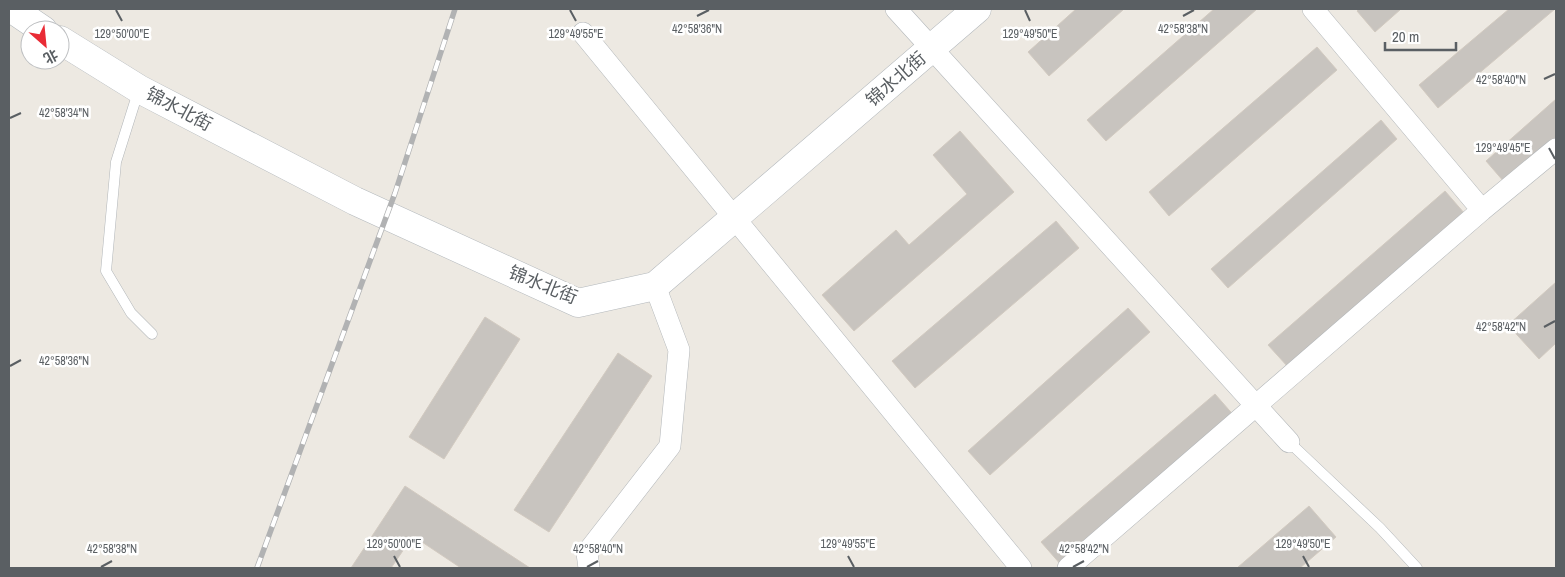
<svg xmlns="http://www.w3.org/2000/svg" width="1565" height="577" viewBox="0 0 1565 577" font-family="'Archivo Narrow','Noto Sans SC',sans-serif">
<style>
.building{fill:#c8c4bf;stroke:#d2cac0}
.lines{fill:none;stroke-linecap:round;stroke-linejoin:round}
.lane-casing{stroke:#b2b6b9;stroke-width:11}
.street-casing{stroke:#b2b6b9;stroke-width:22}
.secondary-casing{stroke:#b3b8bc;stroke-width:29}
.lane{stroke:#fff;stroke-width:10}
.street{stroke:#fff;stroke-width:21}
.secondary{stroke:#fff;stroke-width:28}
.rail-casing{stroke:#b1b2b3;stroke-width:5.5}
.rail{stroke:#fff;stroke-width:4;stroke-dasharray:11;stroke-linecap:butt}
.ticks{fill:none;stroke:#5a5f63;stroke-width:2}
.labels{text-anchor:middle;stroke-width:5;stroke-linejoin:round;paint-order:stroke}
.street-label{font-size:18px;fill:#5a5f63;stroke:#fff}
.ticks-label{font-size:12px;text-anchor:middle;fill:#5a5f63;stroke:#fff;stroke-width:5;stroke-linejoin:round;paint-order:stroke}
</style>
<rect width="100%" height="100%" fill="#ede9e2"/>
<!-- building -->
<path class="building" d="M1076 9H1124L1049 76 1028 52Z
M1214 9H1257L1106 141 1087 120Z
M1359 9H1401L1375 32 1357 11Z
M1509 9H1555L1438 108 1419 85Z
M1317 47 1337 70 1169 216 1149 192Z
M1556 99V138L1505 183 1486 161Z
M1381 120 1397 139 1228 288 1211 269Z
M960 131 1014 192 854 331 822 295 896 230 909 245 967 194 933 155Z
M1445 191 1465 214 1288 367 1268 345Z
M1056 221 1079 248 915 388 892 361Z
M1556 282V343L1539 359 1508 325Z
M1128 308 1150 332 990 475 968 451Z
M485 317 520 339 444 459 409 437Z
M618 353 652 376 549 532 514 510Z
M1215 394 1236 418 1062 566 1041 542Z
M405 486 530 568H461L413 536 391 568H351Z
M1309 506 1336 537 1300 568H1237Z"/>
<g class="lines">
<defs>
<path id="lane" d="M139 89 116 162 106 271 131 313 152 334
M1289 442 1380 528 1417 568"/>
<path id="street" d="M896 9 1289 442
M1313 9 1482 210
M583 33 1021 568
M589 568 587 553 670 446 679 350 655 286
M1068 568 1482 210 1556 149"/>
<path id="secondary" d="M12 9 43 30
M60 40 139 89 355 201 578 303 655 286 977 9"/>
</defs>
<!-- lane casing -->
<use href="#lane" class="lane-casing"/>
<!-- street casing -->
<use href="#street" class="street-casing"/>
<!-- secondary casing -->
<use href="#secondary" class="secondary-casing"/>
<!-- lane -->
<use href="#lane" class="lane"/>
<!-- street -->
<use href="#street" class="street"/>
<!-- secondary -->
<use href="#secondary" class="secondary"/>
<defs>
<path id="rail" d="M257 568 395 193 455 9"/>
</defs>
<!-- rail casing -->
<use href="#rail" class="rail-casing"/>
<!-- rail -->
<use href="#rail" class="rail"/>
</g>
<!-- ticks -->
<path class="ticks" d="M116 10 122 21M570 10 576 21M1025 10 1030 21M697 16 709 10M1183 16 1194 10M1544 79 1555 74M10 118 21 113M1549 148 1555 159M1544 327 1555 321M10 366 21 360M394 556 400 567M848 556 854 567M1303 556 1309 567M101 567 112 561M587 567 598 561M1073 567 1084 561"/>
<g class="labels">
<!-- street labels -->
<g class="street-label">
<text transform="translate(896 79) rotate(-41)" y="6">锦水北街</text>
<text transform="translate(179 109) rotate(28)" y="6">锦水北街</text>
<text transform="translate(543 285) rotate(22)" y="6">锦水北街</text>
</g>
</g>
<g class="ticks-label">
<text x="697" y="33">42°58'36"N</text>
<text x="1183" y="33">42°58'38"N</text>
<text x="122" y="38">129°50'00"E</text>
<text x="576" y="38">129°49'55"E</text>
<text x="1030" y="38">129°49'50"E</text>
<text x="1501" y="84">42°58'40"N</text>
<text x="64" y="117">42°58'34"N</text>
<text x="1503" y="152">129°49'45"E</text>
<text x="1501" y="331">42°58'42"N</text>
<text x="64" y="365">42°58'36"N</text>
<text x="394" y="548">129°50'00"E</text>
<text x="848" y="548">129°49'55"E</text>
<text x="1303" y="548">129°49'50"E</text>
<text x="112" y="553">42°58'38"N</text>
<text x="598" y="553">42°58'40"N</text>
<text x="1084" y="553">42°58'42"N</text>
</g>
<!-- border -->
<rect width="1565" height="577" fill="none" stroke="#5a5f63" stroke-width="20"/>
<!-- north arrow -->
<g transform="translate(45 45) rotate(153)"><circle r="24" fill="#ffffff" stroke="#bdbfc1"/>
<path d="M0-4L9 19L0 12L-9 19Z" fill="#e92c36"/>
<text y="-8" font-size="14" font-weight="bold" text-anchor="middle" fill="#5a5f63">北</text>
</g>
<!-- scale -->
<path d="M1385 42v8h71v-8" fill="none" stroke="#5a5f63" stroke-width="2.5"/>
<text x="1392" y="42" font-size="15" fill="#5a5f63" stroke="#ffffff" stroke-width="4" paint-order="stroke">20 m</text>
</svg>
